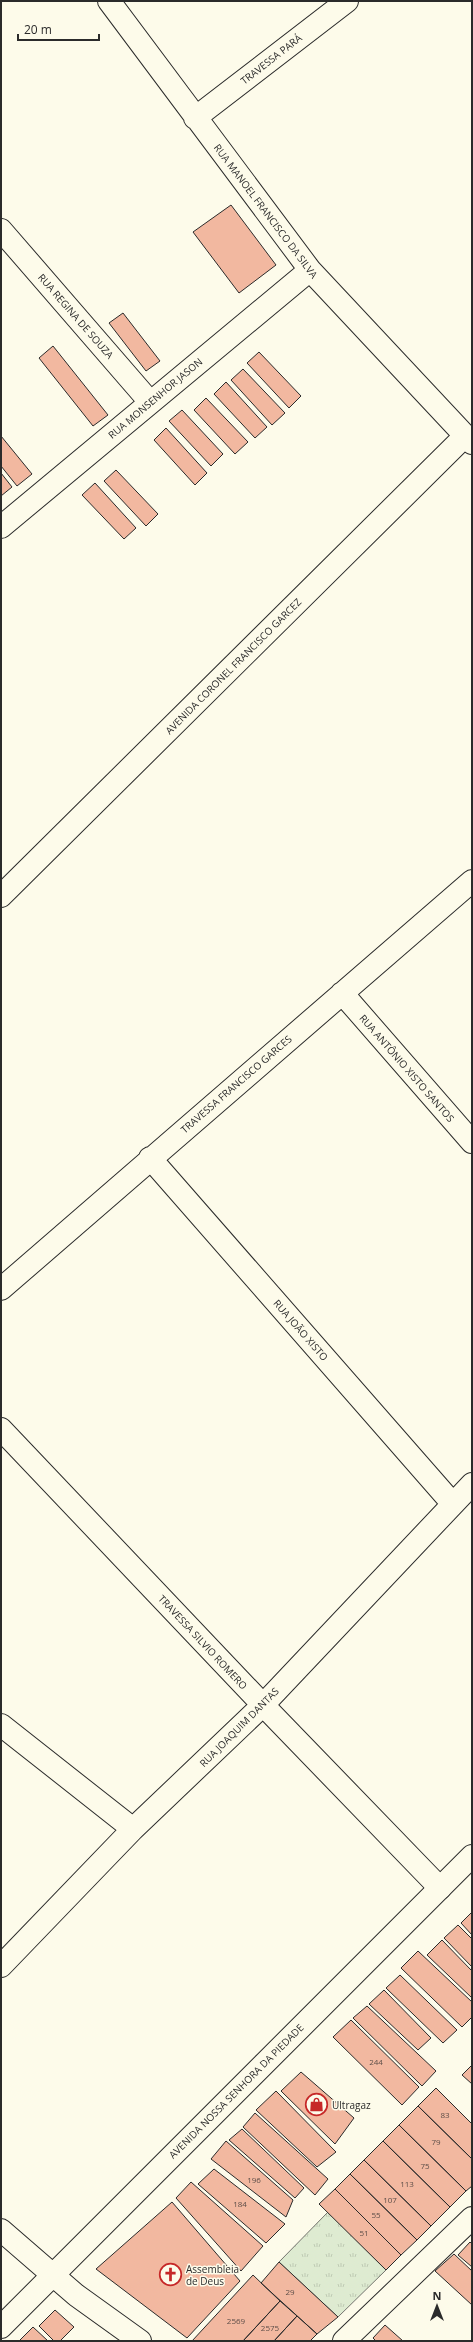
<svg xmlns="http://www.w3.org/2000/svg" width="473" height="2342" viewBox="0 0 473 2342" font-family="'Open Sans',sans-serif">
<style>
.grass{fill:url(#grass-tufts);stroke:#74746e}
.building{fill:#f2b8a0;stroke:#2b2b2b}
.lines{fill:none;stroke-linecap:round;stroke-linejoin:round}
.minor-casing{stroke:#2b2b2b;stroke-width:24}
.secondary-casing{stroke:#2b2b2b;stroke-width:24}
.minor{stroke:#fdfbea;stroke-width:22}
.secondary{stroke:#fdfbea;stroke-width:22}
.labels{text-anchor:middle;stroke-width:3;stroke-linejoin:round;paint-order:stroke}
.number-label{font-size:8px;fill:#5d4e48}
.street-label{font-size:10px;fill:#2b2b2b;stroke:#fdfbea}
.poi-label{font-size:10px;fill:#2b2b2b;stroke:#fdfbea;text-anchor:start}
</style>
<defs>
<pattern id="grass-tufts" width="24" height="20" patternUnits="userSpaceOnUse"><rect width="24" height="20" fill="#deebd1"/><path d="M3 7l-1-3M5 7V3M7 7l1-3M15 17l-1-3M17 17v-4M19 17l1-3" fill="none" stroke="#bfcab4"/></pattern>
</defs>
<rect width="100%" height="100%" fill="#fdfbea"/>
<!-- grass -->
<path class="grass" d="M328 2212 386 2270 338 2317 279 2262Z"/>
<!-- building -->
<path class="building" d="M231 205 276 265 239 293 193 232Z
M123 313 160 361 146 371 109 323Z
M53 346 108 415 93 426 39 358Z
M259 352 301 396 289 408 247 363Z
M243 369 285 413 272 425 231 380Z
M226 382 267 427 255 438 214 394Z
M206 398 248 442 235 454 194 410Z
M182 410 223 454 211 466 169 421Z
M166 428 207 473 195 485 154 440Z
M1 436 32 474 17 486 1 466Z
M116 470 158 514 146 526 104 481Z
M1 473 12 487 1 496Z
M95 483 136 528 124 539 82 495Z
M472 1912V1935L461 1923Z
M458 1925 472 1939V1967L444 1938Z
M442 1940 472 1971V1998L427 1955Z
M418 1951 472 2002V2017L462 2027 401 1968Z
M400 1975 457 2030 443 2043 386 1988Z
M384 1990 431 2038 418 2050 369 2004Z
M367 2006 436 2071 422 2086 353 2018Z
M351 2020 419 2087 402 2105 333 2037Z
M472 2065V2084L462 2075Z
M301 2072 354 2118 335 2144 281 2091Z
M436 2088 472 2124V2159L418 2106Z
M276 2091 336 2152 317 2167 256 2110Z
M418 2106 472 2159V2186L466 2191 399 2125Z
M255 2113 328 2179 315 2195 243 2127Z
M399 2125 466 2191 450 2207 383 2141Z
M242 2129 304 2188 295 2198 229 2140Z
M226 2141 293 2200 286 2217 211 2159Z
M383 2141 450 2207 431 2226 364 2160Z
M364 2160 431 2226 417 2240 350 2174Z
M214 2169 285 2224 266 2243 198 2184Z
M350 2174 417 2240 401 2255 335 2189Z
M191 2182 263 2246 241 2271 176 2198Z
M335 2189 401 2255 386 2270 319 2204Z
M172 2202 240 2281 187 2338 96 2269Z
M470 2242 472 2244V2267L458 2255Z
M454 2254 472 2271V2305L435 2271Z
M279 2262 338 2317 317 2334 261 2283Z
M253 2275 280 2301 243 2341H192Z
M280 2301 297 2316 274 2341H243Z
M55 2310 74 2327 60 2341H54L39 2326Z
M297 2316 317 2334 310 2341H274Z
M385 2325 403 2341H376L373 2338Z
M33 2327 48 2341H19Z"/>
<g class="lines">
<defs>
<path id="minor" d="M109 1 310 270 472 443
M195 118 347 1
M1 230 150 402
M1 527 310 270
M1 896 464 437
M342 993 472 1142
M150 1158 452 1503
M1 1289 472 881
M1 1429 263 1705 440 1888
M1 1725 133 1829
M1 1966 133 1829 263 1705 472 1484
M344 2341 472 2218"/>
<path id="secondary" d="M1 2230 76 2295 140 2341
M1 2327 472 1856"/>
</defs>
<!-- minor casing -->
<use href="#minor" class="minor-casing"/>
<!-- secondary casing -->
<use href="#secondary" class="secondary-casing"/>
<!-- minor -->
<use href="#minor" class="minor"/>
<!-- secondary -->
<use href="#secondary" class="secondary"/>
</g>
<!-- icons -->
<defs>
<symbol id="shop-ring" viewBox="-11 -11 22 22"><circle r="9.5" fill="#fdfbea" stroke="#c62828" stroke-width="1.5"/><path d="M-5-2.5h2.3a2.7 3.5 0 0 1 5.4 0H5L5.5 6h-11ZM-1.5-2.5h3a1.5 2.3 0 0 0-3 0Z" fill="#c62828"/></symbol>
<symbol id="church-ring" viewBox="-11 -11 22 22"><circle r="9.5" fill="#fdfbea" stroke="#c62828" stroke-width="1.5"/><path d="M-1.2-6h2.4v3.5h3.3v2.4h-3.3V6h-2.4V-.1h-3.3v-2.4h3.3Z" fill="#c62828"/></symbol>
</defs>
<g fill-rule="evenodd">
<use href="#shop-ring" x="304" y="2092" width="25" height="25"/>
<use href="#church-ring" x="158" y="2262" width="25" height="25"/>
</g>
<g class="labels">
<!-- number labels -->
<g class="number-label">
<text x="376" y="2065">244</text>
<text x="445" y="2118">83</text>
<text x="436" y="2145">79</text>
<text x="425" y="2169">75</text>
<text x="254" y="2183">196</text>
<text x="407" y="2187">113</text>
<text x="390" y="2203">107</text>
<text x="240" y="2207">184</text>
<text x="376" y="2218">55</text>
<text x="364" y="2236">51</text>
<text x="290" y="2295">29</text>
<text x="236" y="2324">2569</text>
<text x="270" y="2331">2575</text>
</g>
<!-- street labels -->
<g class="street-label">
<text transform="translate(271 59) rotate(-38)" y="4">TRAVESSA PARÁ</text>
<text transform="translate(266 211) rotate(53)" y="4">RUA MANOEL FRANCISCO DA SILVA</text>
<text transform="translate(76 316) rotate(49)" y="4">RUA REGINA DE SOUZA</text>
<text transform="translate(155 398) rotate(-40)" y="4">RUA MONSENHOR JASON</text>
<text transform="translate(233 666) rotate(-45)" y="4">AVENIDA CORONEL FRANCISCO GARCEZ</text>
<text transform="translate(407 1068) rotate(49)" y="4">RUA ANTÔNIO XISTO SANTOS</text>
<text transform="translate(236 1084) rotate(-41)" y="4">TRAVESSA FRANCISCO GARCES</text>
<text transform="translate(301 1330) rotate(49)" y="4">RUA JOÃO XISTO</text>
<text transform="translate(203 1642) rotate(47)" y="4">TRAVESSA SILVIO ROMERO</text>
<text transform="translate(239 1727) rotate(-45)" y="4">RUA JOAQUIM DANTAS</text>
<text transform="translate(236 2091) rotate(-45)" y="4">AVENIDA NOSSA SENHORA DA PIEDADE</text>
</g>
<!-- poi labels -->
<g class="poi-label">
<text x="332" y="2109">Ultragaz</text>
<text x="186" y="2273">Assembleia<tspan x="186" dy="12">de Deus</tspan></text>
</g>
</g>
<!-- border -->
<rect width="473" height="2342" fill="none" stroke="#2b2b2b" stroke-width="4"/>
<!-- north arrow -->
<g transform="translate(437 2306)" stroke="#fdfbea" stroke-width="3" paint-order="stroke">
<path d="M0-3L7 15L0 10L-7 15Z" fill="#2b2b2b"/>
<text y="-6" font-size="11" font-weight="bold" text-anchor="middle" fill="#2b2b2b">N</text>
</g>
<!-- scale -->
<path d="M18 34v6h81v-6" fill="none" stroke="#2b2b2b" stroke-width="2"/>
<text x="24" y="34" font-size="12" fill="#2b2b2b" stroke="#fdfbea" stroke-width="3" paint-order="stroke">20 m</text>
</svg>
